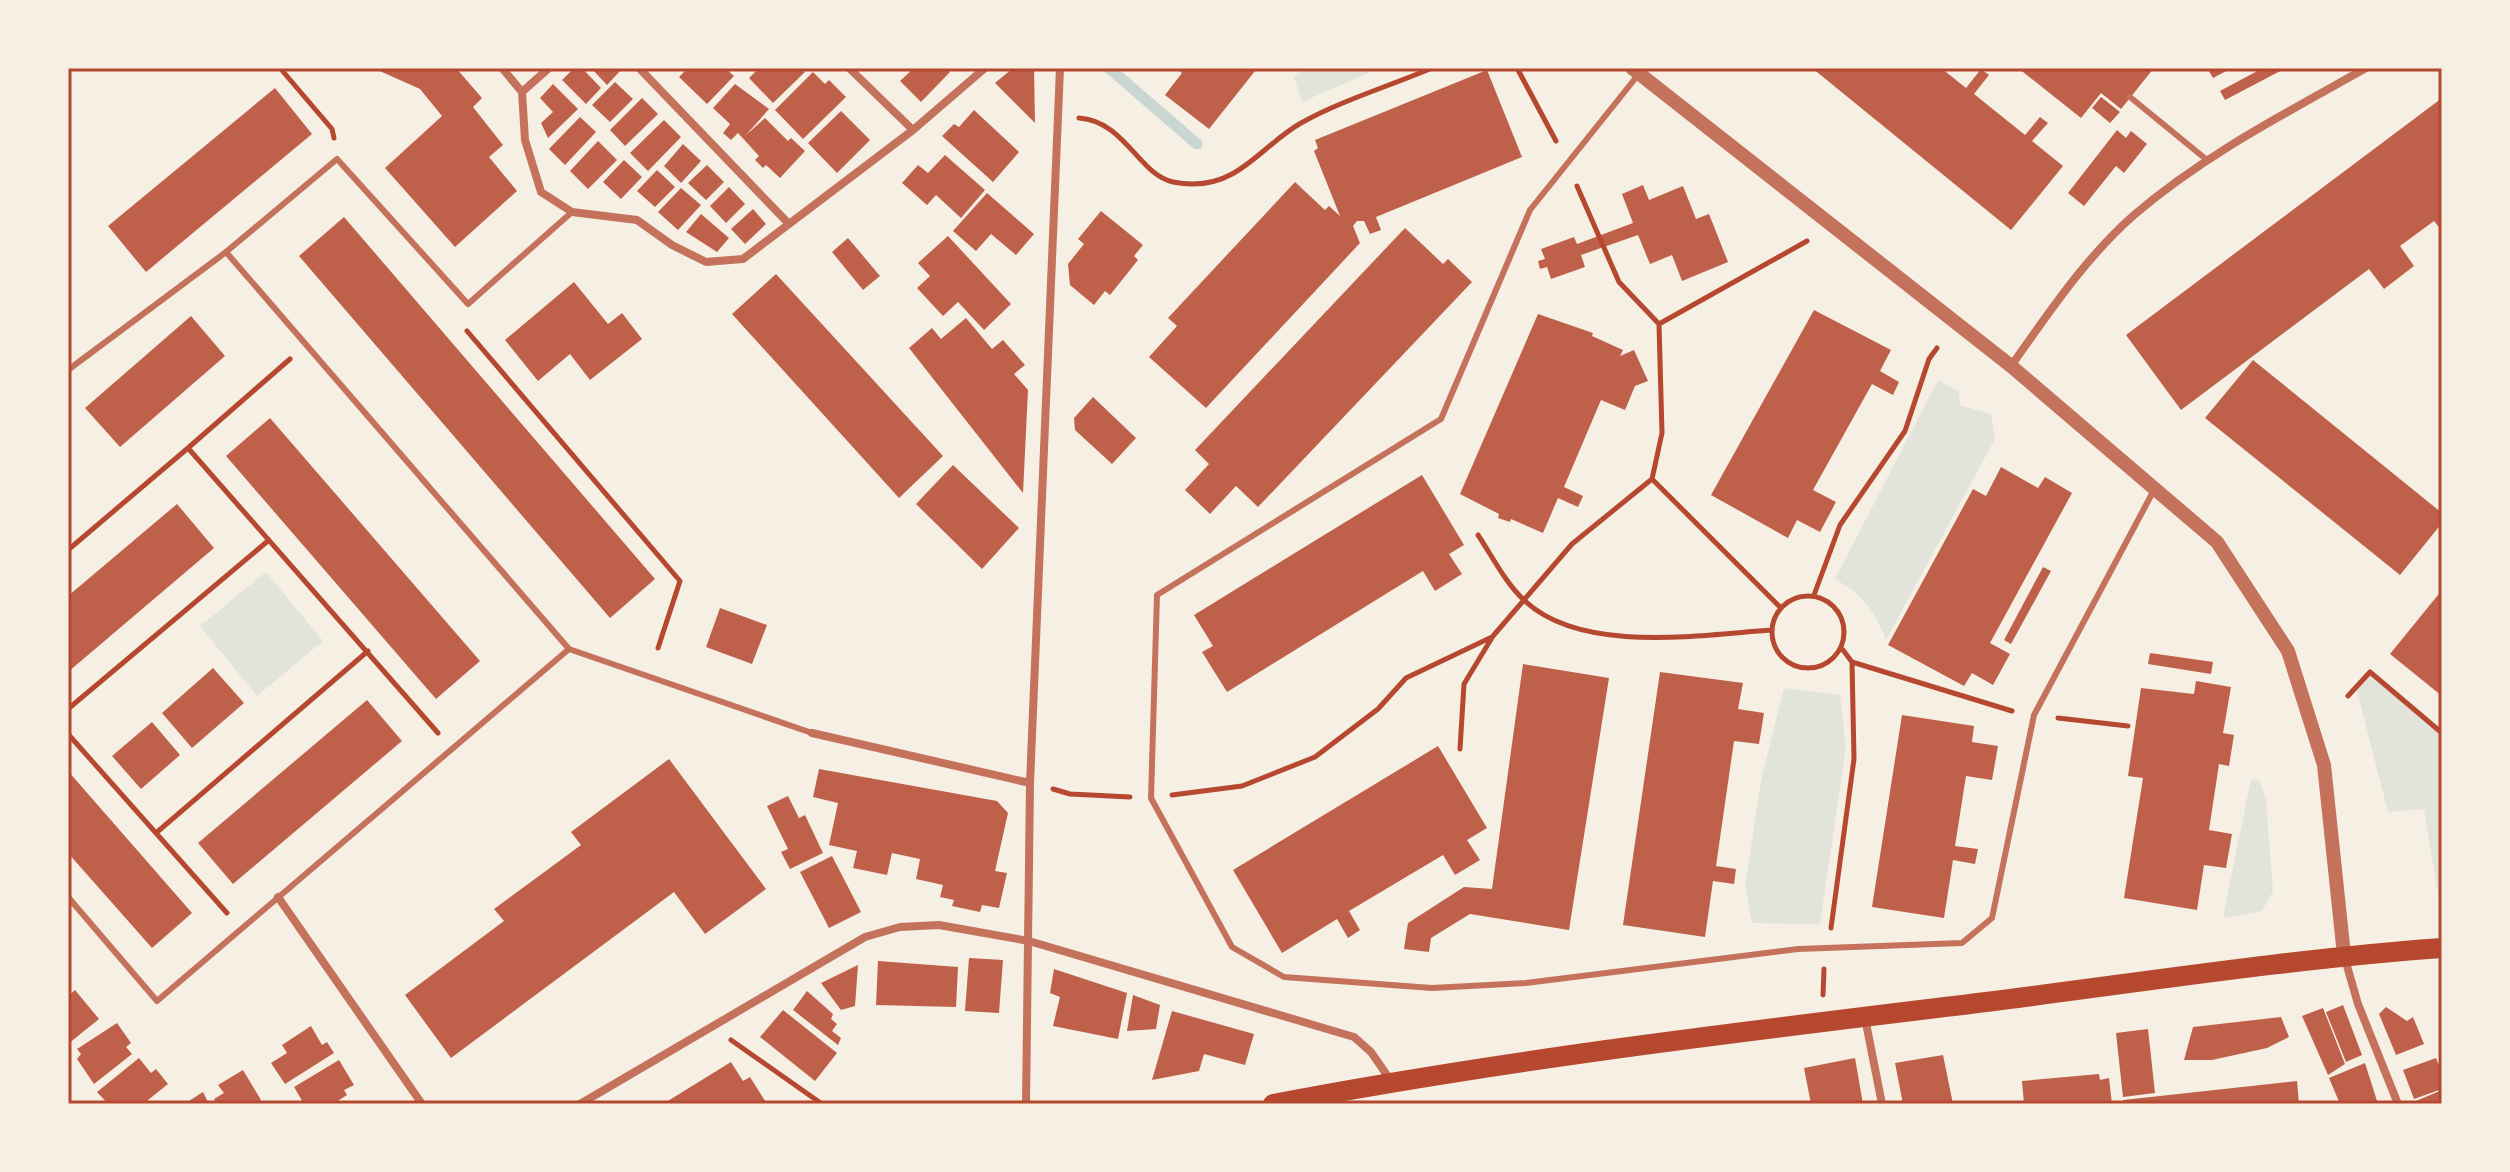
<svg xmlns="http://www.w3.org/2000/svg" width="2510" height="1172" viewBox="0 0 2510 1172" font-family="'PT Sans Narrow',sans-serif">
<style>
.green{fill:#e2e4dc}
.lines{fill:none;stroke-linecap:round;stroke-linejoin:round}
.stream{stroke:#c9d6d2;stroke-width:11}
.building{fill:#bf614a}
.path{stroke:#b5482f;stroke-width:5}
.service{stroke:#c5725c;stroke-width:6}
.minor{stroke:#c5725c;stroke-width:8}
.tertiary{stroke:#c5725c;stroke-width:14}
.primary{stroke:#b5482f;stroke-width:20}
.neatline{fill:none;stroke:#b5482f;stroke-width:3}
</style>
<rect width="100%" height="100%" fill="#f6efe4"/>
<!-- green -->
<path class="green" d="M1302 68H1380L1302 102 1294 77Z
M1938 380 1959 391 1960 405 1991 414 1995 439 1886 640C1872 607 1865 597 1835 579Z
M266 572 323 641 257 696 200 626Z
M2370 672 2442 733V895H2438L2424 809 2388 812 2356 687Z
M1784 688 1840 695 1846 747 1820 924 1752 923 1745 886 1761 781Z
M2251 779 2260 781 2266 801 2273 891 2262 911 2223 918Z"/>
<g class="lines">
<!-- stream -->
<path class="stream" d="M1109 68 1197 144"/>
</g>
<!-- building -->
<path class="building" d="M373 68H456L482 98 473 107 503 145 489 157 517 191 455 247 385 168 442 116 420 89Z
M574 68H582L601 88 586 104 562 80Z
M591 68H619L621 70 607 85Z
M688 68H725L734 76 707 104 679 77Z
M759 68H801L805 72 773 103 749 78Z
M914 68H946L950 72 921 102 900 81Z
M1013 68H1034L1035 123 995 83Z
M1175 68H1251L1255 71 1209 129 1165 95 1182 73Z
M1812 68H1941L1966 88 1981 69 1989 75 1974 94 2025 135 2040 117 2048 123 2032 141 2063 166 2011 230Z
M2018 68H2154L2121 109 2101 93 2081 118Z
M2207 68H2232L2213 78Z
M2263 68H2286L2225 100 2220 91Z
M1487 70 1522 157 1376 217 1381 230 1370 234 1364 221H1357L1353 226 1360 243 1206 408 1149 357 1177 326 1168 318 1295 182 1325 210 1329 206 1340 216 1314 151 1318 148 1315 140Z
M813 72 825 84 829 80 846 97 803 139 775 110Z
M615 82 633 99 610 122 592 105Z
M553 84 578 109 548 138 541 123 553 112 540 98Z
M735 84 769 109 746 135 765 118 788 141 791 138 805 151 780 178 766 165 763 168 755 160 759 156 738 133 731 140 723 133 730 124 713 108Z
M275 88 312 134 146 272 108 226Z
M2101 97 2120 112 2110 123 2092 108Z
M642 98 658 114 625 146 610 130Z
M2442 98V231L2434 221 2400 246 2414 266 2384 289 2369 269 2181 410 2126 335Z
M974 110 1019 152 993 182 942 136 954 124 959 127Z
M841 111 870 140 837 173 808 143Z
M580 117 596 132 565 165 549 149Z
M664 120 681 137 648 171 630 153Z
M2117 130 2126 138 2131 131 2147 144 2124 173 2116 166 2084 206 2068 193Z
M598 141 617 160 588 189 570 171Z
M683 144 701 161 681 183 664 166Z
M945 155 985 190 961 218 936 195 927 205 902 183 918 165 928 173Z
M624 160 642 177 621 199 603 182Z
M707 165 724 182 706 200 688 183Z
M657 170 675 187 655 207 637 191Z
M1643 185 1649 200 1683 186 1696 219 1709 214 1728 262 1682 281 1672 255 1650 264 1638 235 1581 255 1585 267 1551 279 1547 267 1540 269 1538 261 1545 259 1541 249 1574 237 1577 244 1633 223 1622 194Z
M729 187 745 204 726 223 710 206Z
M681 188 701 205 678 230 658 212Z
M987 193 1034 234 1016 255 991 234 976 251 953 231Z
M753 209 766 224 745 244 731 229Z
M1101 211 1143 245 1134 256 1138 260 1110 295 1105 291 1094 305 1070 285 1068 264 1084 244 1078 239Z
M701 214 729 238 717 252 686 232Z
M344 217 655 579 610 618 299 256Z
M1405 228 1443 264 1448 259 1472 282 1258 507 1236 486 1210 514 1185 490 1209 464 1195 450Z
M948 236 1011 304 984 330 958 302 943 316 917 288 930 276 918 263Z
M848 238 880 276 863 290 832 252Z
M776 274 943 456 899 498 732 314Z
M574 282 608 324 622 313 642 339 590 380 570 354 538 381 505 340Z
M1814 310 1891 350 1880 371 1899 382 1893 395 1872 384 1813 490 1836 502 1820 532 1797 520 1788 538 1711 495Z
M1538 314 1593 333 1592 336 1623 350 1620 356 1634 350 1648 381 1635 386 1625 410 1601 400 1564 487 1583 496 1578 507 1558 498 1543 533 1511 519 1510 522 1498 518 1499 514 1460 494Z
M191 316 225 356 120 447 85 408Z
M966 318 992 349 1003 340 1025 365 1014 374 1028 390 1023 493 909 348 932 328 941 339Z
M2253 360 2442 513V523L2400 575 2205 418Z
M1093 397 1136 438 1112 464 1075 430 1074 418Z
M270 418 480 661 436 699 226 456Z
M953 465 1019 528 982 569 916 504Z
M2001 467 2038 488 2045 477 2072 493 1990 643 2010 654 1993 685 1972 673 1964 686 1888 645 1973 489 1986 496Z
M1422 475 1464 545 1449 554 1462 574 1435 591 1423 571 1227 692 1202 652 1213 646 1194 615Z
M177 504 214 548 68 672V596Z
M2043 567 2051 571 2011 644 2004 640Z
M2442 590V696L2390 654Z
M720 608 767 625 752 664 706 647Z
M2150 653 2213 662 2211 674 2148 664Z
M1523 664 1609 678 1569 930 1470 914 1431 938 1429 952 1404 949 1408 923 1464 887 1492 889Z
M213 668 244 703 192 748 162 713Z
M1660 672 1743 683 1738 709 1764 713 1759 744 1734 741 1716 866 1736 869 1734 884 1713 881 1705 937 1623 925Z
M2196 681 2231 687 2223 733 2234 735 2229 766 2219 764 2209 830 2232 834 2226 868 2204 865 2197 910 2124 898 2143 778 2128 776 2141 688 2194 694Z
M367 700 402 741 233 884 198 843Z
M1902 715 1974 726 1972 742 1998 746 1992 780 1966 776 1955 846 1978 849 1975 864 1953 860 1944 918 1872 907Z
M152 722 180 755 141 789 112 756Z
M1438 746 1487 828 1467 840 1480 860 1455 875 1443 855 1349 911 1360 930 1348 938 1337 919 1282 953 1233 870Z
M669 759 766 889 705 934 674 892 451 1058 405 995 504 921 494 909 581 845 571 832Z
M819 769 997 801 1008 813 995 871 1007 873 999 908 982 905 980 912 952 906 954 900 940 897 943 885 916 879 920 859 892 853 887 875 853 868 857 851 829 845 838 803 813 797Z
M68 771 192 913 152 948 68 853Z
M788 796 799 818 805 815 823 853 790 869 781 852 788 849 767 806Z
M832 856 861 912 829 928 800 872Z
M969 958 1003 960 999 1013 965 1011Z
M878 961 958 967 956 1007 876 1005Z
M858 965 855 1006 841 1010 821 983Z
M1054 969 1127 993 1118 1039 1053 1026 1060 997 1050 993Z
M75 990 99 1019 68 1044V996Z
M807 991 833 1014 831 1019 837 1024 832 1031 841 1038 838 1045 793 1010Z
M1133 995 1160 1005 1156 1029 1127 1031Z
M2343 1005 2362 1055 2346 1062 2326 1012Z
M2386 1007 2407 1021 2413 1017 2424 1044 2396 1055 2379 1014Z
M2323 1008 2345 1064 2328 1075 2302 1016Z
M783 1010 837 1053 815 1081 760 1037Z
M1172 1011 1254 1034 1245 1065 1204 1054 1199 1071 1152 1080Z
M2281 1017 2289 1037 2267 1048 2212 1060H2184L2193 1027Z
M117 1023 131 1043 126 1047 132 1054 94 1084 77 1059 81 1054 77 1049Z
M311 1026 322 1045 327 1042 334 1053 285 1084 271 1063 287 1053 282 1045Z
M2148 1029 2155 1093 2123 1097 2116 1033Z
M1943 1055 1953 1104H1903L1895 1063Z
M139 1058 151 1073 156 1069 168 1084 143 1104H108L97 1092Z
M1855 1058 1863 1104H1811L1804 1068Z
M2436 1058 2442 1073V1089L2414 1099 2403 1070Z
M339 1060 354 1085 344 1090 347 1095 333 1104H304L294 1087Z
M731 1062 743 1081 750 1077 767 1104H663Z
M2365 1063 2378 1104H2340L2329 1078Z
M243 1070 261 1100 255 1104H217L214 1099 224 1093 218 1085Z
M2099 1074 2100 1080 2109 1078 2112 1104H2024L2022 1081Z
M2297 1081 2299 1104H2123V1100Z
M2442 1090V1104H2417L2416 1101Z
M203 1092 209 1104H184Z"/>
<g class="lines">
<!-- path -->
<path class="path" d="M251 68H258
M280 68 332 129 334 138
M1517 68 1556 141
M1079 118C1125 121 1139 175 1173 182 1193 186 1214 184 1232 174 1256 161 1276 137 1301 123 1342 100 1390 86 1432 68
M1577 186 1619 282 1659 324
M467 331 680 581 658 648
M188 448 290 359
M1652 479 1781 608
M1478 535C1492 556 1506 584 1525 601 1582 654 1700 635 1771 630
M68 550 188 448 438 733
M1814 595 1840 525 1905 431 1929 359 1937 348
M1772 632a36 36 0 1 1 72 0a36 36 0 1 1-72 0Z
M1852 662 2012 711
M2348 696 2370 672 2442 733
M68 709 269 540
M2058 718 2128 726
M68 734 227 913
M1460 749 1464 684 1493 636 1572 544 1652 479 1662 433 1659 324 1807 241
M1053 789 1070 794 1130 797
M1172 795 1242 786 1315 757 1378 709 1406 678 1492 637
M156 833 368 651
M1831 928 1854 759 1852 662 1843 650
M1823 995 1824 969
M731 1040 822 1104"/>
<!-- service -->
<path class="service" d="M1638 75 1530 210 1441 419 1157 595 1151 798 1232 947 1284 977 1432 988 1526 983 1798 949 1962 943 1992 918 2034 715 2154 490
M2130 97 2207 160
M226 252 337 159 468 304 572 212
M68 370 226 252 569 649 812 733
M68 897 157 1001 569 649"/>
<!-- minor -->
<path class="minor" d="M502 68 522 92 525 140 541 192 572 212 637 220 672 245 706 262 743 259 913 130 985 68
M639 68 789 224
M849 68 913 130
M522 92 549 68
M2011 366C2048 314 2085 258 2134 215 2204 155 2286 113 2366 68
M812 733 1030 783
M278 897 422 1104
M2345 959 2358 1004 2398 1104
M1865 1018 1882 1104
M580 1104 865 937 900 927 939 925 1029 941 1354 1037 1371 1052 1391 1081
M1026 1104 1030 783 1060 68"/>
<!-- tertiary -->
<path class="tertiary" d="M1632 68 2011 366 2217 542 2288 651 2324 765 2344 955"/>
<!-- primary -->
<path class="primary" d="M1273 1104C1508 1059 1748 1031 1986 1002 2137 983 2290 959 2442 948"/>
</g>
<!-- border -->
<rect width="2510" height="1172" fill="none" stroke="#f6efe4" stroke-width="140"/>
<rect x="70" y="70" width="2370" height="1032" class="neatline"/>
</svg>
